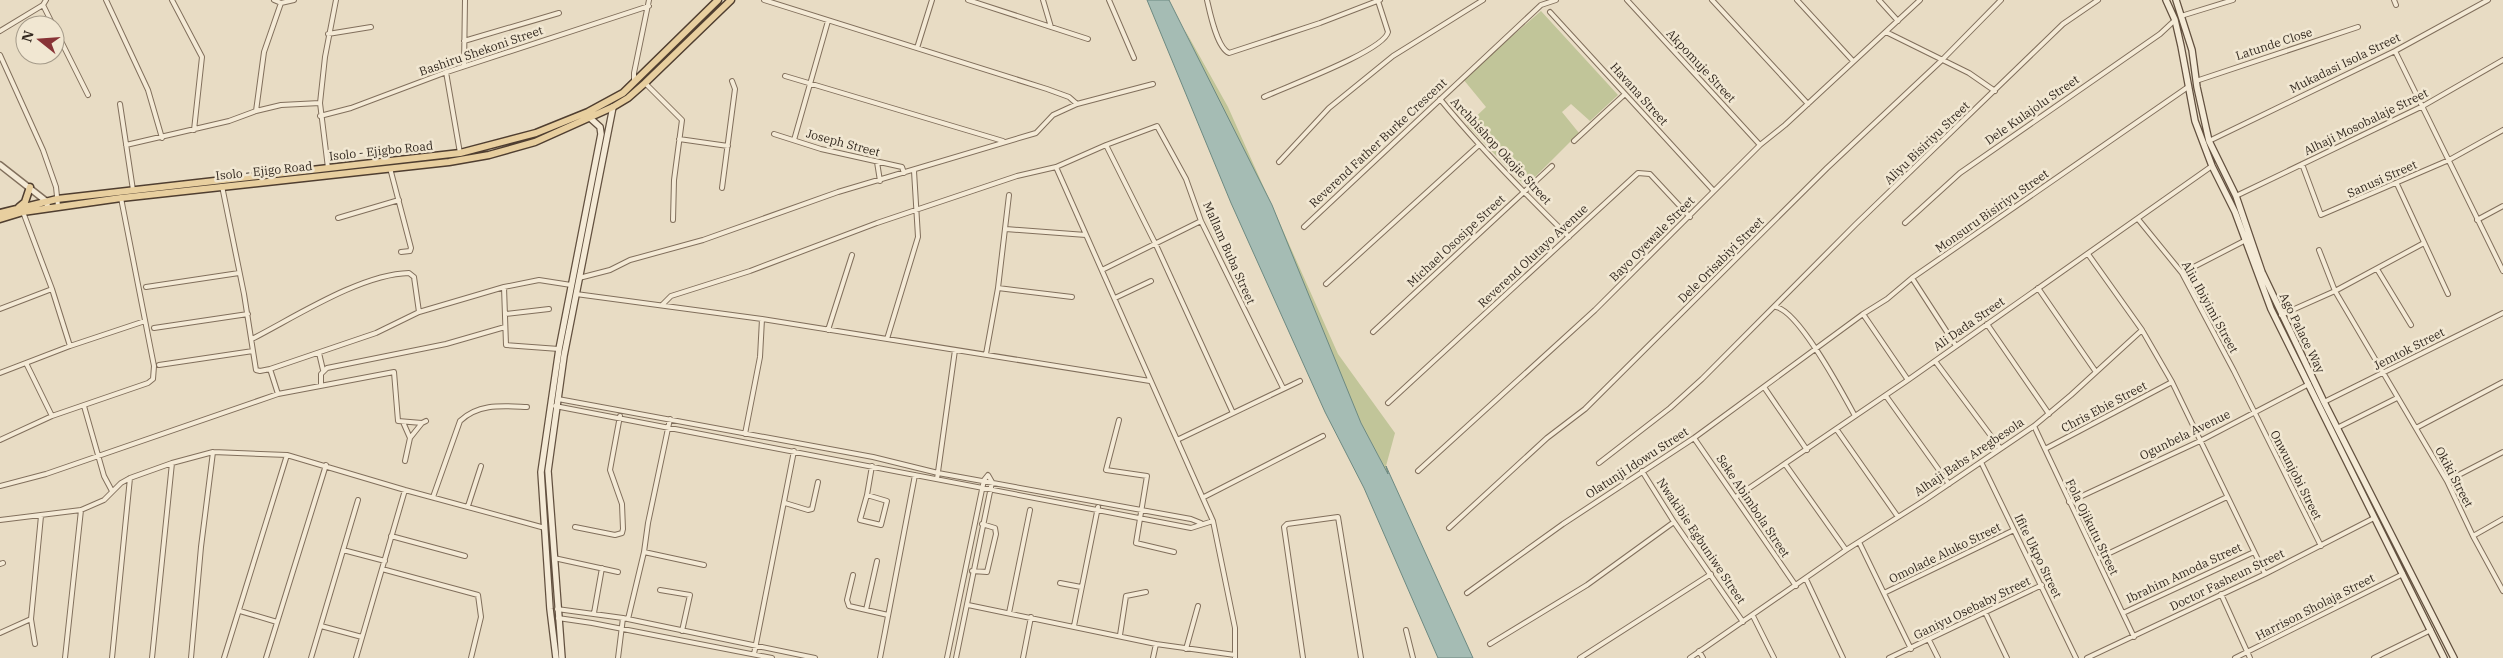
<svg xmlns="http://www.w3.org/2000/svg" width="2503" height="658" viewBox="0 0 2503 658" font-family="'IBM Plex Serif',serif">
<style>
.green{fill:#c1c599}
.water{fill:#a5bcb4;stroke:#6d8981}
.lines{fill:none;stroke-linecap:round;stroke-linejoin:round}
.minor-casing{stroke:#816f5c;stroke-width:6}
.tertiary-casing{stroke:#816f5c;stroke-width:8}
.secondary-casing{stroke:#62503f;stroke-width:8}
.primary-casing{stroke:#4f3e30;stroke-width:9}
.minor{stroke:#f4ead6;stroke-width:4}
.tertiary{stroke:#f4ead6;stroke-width:5}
.secondary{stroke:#f4ead6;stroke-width:5.5}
.primary{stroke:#e8cf9f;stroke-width:6}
.labels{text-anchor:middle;stroke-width:5;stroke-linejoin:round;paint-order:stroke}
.street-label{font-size:12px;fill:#32281f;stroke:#f1e7d2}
</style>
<rect width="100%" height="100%" fill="#e8dcc4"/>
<!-- green -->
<path class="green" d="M1541 11 1618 95 1590 121 1571 104 1562 112 1579 133 1532 180 1524 185 1467 125 1486 107 1463 79Z
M1185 30 1228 107 1338 354 1395 433 1386 466 1390 478 1361 423Z"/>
<!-- water -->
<path class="water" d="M1147 0H1169L1272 205 1361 423 1388 474 1386 466 1473 658H1438L1364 488 1325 412 1231 203Z"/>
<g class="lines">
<defs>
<path id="minor" d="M46 0 43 5 53 25
M106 0 148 90 162 138
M172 0 202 57 194 130
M274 0 281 3 294 0
M764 0 1047 89 1069 97 1077 104
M968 0 1088 39
M1043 0 1051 27
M1109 0 1134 58
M1207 0C1210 13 1217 48 1229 53L1320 23 1380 0
M1627 0 1760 145
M1712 0 1808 104
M1797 0 1853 61
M1879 0 1898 21
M2394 0 2396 5
M1550 12 1713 190
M2181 16 2233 0
M55 29 88 95
M0 31 43 5
M1886 32 1969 73 1995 91
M328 34 371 27
M464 41 559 13
M917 48 932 0
M2395 51 2503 271
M0 55 43 150 56 187 58 206
M464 66 465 0
M446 72 460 153
M785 76 1003 141
M634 81V73L649 0
M2196 81 2358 27
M645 83 682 120 674 180 673 220
M1264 97C1285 87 1384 51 1388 32L1378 1
M1440 99C1480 148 1524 193 1569 237
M120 104 133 190
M256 111 264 52 281 3
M320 116 351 108 444 73 649 6
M774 134 821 149 902 167 904 173
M679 139 728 146
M794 140 828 21
M1574 141 1625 94
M2209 141 2395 51 2488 0
M126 145 229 121 256 111 281 105 320 103
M1106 145 1156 245 1233 413
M877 162 880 181
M1279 162 1329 108 1393 56 1483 0
M2302 164 2321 215 2449 160 2503 130
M1056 167 1213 521 1235 628V658
M328 168 320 103 325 57 336 0
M390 168 411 248 410 251 401 252
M2397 184 2448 294
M722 188 735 89 732 81
M2236 196 2423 106 2503 60
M23 212 52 289
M338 218 399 200
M2138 219 2182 273 2234 371 2321 546
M2477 220 2503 206
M1905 223 1960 173 2160 34 2175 20
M1304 227 1541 5 1556 0
M1006 229 1086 235
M2319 250 2335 291 2447 481 2473 536 2503 591
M2088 254 2142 330 2172 382 2265 574
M2377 269 2411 325
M1102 270 1201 221
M2182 273 2246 240
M579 278 610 270 630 260 703 240 838 192 1036 133 1053 115 1077 104 1153 84
M1912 278 1956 346
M1326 284 1479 145
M146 287 239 273
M504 287 506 345 559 349
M998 288 1072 297
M2038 288 2096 372
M576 294 762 319 1150 381
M1115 298 1151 281
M662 305 671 296 750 271 877 223 1017 176 1056 167 1106 145 1157 126 1186 179 1201 221 1283 388
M1776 307C1799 311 1843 394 1855 416
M0 309 52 289 70 346
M505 314 549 309
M1863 314 1908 380
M2281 315 2335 291 2424 243
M1987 324 2049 414
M154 328 248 314
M828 330 852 255
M1373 332 1552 166
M252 339C295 317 361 274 409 273L414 277 419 312
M887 339 918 237 914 171
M253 351 256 370 260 371 270 369 278 394
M319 353 323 370
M986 354 998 288 1009 195
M1935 361 2000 448
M26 363 52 416
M159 365 253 351 244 294 222 186
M270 369 376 333 419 312 504 287 539 280 571 285
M0 373 70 346 145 321
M321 384V374L327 368 446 344 505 327
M1764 387 1807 450
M1886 396 1949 484
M558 399 873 457 938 473 1191 519 1201 523
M2324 402 2503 313
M1388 403 1638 173 1650 174 1690 217
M84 406 104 476 112 491
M555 406 1191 528 1213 521
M1119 420 1106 470 1147 476 1136 543 1174 552
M403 422 410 438 405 461
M2034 426 2134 637
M2337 428 2397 398
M2416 428 2503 382
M1837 430 1898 517
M745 434 760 357 762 319
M410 438 422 423
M1694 438 1796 586
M0 440 52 416 148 383 153 379 154 366 121 198
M1177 440 1300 381
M2045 449 2172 382
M1981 462 2076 658
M1599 463 1670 408 1702 379 1856 224 2063 24 2098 0
M1785 464 1846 550
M1418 471 1595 310 1760 145 1785 125 1920 0
M1642 471 1674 522 1743 622
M937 479 955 350
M2447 481 2503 452
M0 486 46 474 278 394 394 372 398 421 422 423 426 421
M867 495 887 501 881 525 860 520Z
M867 495 872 466
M433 497 460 421C479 403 503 406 527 407
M1204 497 1323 436
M1736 497 1908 380 2212 166
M2069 502 2200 441 2309 384
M785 503 808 510 812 509 818 482
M468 506 481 466
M0 520 81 510 104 500 121 483 130 478 172 463 213 452 287 455 405 490 545 528
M575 527 615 535 622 533 623 529 622 504 610 470 620 416
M1449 528 1547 438 1585 409 1827 168 1942 60 2001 0
M391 536 465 556
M2473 536 2503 519
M1859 542 1911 649
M343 550 385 561
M644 552 704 565
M554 558 618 572
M2097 559 2227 497
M0 564 3 563
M382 569 478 595 481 617 471 658
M972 571 987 572 996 534 995 528 982 524
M853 575 847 600 849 606 888 615
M1806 579 1843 658
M1060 583 1081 587
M660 590 690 595 682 631
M1467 593 1563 524 1694 438 1863 314 1887 299 1912 278 2188 87
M1884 593 2014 530
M2221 594 2250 658
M968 605 1156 644 1235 655
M557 609 623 618 815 658
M866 610 877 561
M240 611 277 622
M1985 612 2007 658
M594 613 602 568
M1009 613 1030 510
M2123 613 2254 552
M1753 616 1774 658
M558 618 592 623 772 658
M628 619 644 552 648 523 670 419
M321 626 362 637
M1074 626 1098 507
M1406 630 1413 658
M0 633 31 619
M1120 635 1126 596 1146 592
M1929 640 1938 658
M35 644 31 619 41 516
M1490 644 1587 585 1674 522
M1186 649 1198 606
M1699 651 1703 658
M754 654 794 451
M65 658 81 510
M112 658 130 478
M152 658 172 463
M191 658 201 547 213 452
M224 658 287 455
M266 658 326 465
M311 658 358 500
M356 658 405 490
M618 658 623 618
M880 658 915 475
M947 658 984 480 988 475 992 482 956 658
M1023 658 1031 617
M1153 658 1156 644
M1303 658 1284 527 1287 524 1338 517 1361 658
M1580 658 1711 574
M1690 658 1846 550 1925 500 2034 426 2071 395 2142 330
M1889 658 2042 585
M2087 658 2265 574 2374 518
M2235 658 2403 574
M2374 658 2431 630"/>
<path id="tertiary" d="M0 165 46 201 48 208"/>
<path id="secondary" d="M2166 0 2175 20 2181 46 2195 121 2212 166 2235 212 2271 309 2444 658
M2176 0 2192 50 2197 87 2209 141 2236 196 2262 272 2324 402 2454 658
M556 658 550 609 541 472 559 349 601 134 600 127 590 118
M562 658 548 471 564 356 613 107"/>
<path id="primary" d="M19 207 25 202 30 187
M0 213 57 199 460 153 536 133 588 112 623 93 718 0
M0 219 23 212 121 198 449 162 489 155 535 142 613 107 628 98 645 83 731 0"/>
</defs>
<!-- minor casing -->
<use href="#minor" class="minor-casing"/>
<!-- tertiary casing -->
<use href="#tertiary" class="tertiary-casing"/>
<!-- secondary casing -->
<use href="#secondary" class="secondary-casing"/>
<!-- primary casing -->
<use href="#primary" class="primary-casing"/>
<!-- minor -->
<use href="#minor" class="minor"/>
<!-- tertiary -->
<use href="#tertiary" class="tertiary"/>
<!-- secondary -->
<use href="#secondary" class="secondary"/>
<!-- primary -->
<use href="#primary" class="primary"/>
</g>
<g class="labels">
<!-- street labels -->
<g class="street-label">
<text transform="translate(2274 44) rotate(-18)" y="4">Latunde Close</text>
<text transform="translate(481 51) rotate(-19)" y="4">Bashiru Shekoni Street</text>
<text transform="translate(2345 63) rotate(-26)" y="4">Mukadasi Isola Street</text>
<text transform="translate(1701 66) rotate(47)" y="4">Akpomuje Street</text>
<text transform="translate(1639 94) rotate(48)" y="4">Havana Street</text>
<text transform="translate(2032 110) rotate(-35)" y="4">Dele Kulajolu Street</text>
<text transform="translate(2366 122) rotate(-26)" y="4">Alhaji Mosobalaje Street</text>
<text transform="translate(843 143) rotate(15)" y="4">Joseph Street</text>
<text transform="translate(1378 143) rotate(-43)" y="4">Reverend Father Burke Crescent</text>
<text transform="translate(1927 143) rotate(-44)" y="4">Aliyu Bisiriyu Street</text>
<text transform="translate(381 151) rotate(-6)" y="4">Isolo - Ejigbo Road</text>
<text transform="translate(1501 151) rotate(47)" y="4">Archbishop Okojie Street</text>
<text transform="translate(264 171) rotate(-6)" y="4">Isolo - Ejigo Road</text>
<text transform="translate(2382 179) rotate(-24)" y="4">Sanusi Street</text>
<text transform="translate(1992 211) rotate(-35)" y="4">Monsuru Bisiriyu Street</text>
<text transform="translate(1652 239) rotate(-45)" y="4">Bayo Oyewale Street</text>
<text transform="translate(1456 241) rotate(-43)" y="4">Michael Ososipe Street</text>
<text transform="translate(1229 253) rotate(66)" y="4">Mallam Buba Street</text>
<text transform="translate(1533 256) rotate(-43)" y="4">Reverend Olutayo Avenue</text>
<text transform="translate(1721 260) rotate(-45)" y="4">Dele Orisabiyi Street</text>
<text transform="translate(2210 307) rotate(61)" y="4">Aliu Ibiyimi Street</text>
<text transform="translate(1969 324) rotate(-35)" y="4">Ali Dada Street</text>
<text transform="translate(2302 333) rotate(64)" y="4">Ago Palace Way</text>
<text transform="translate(2409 349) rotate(-27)" y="4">Jemtok Street</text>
<text transform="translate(2104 407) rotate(-28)" y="4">Chris Ebie Street</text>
<text transform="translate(2185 435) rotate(-26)" y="4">Ogunbela Avenue</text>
<text transform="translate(1969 457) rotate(-34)" y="4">Alhaji Babs Aregbesola</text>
<text transform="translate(1637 463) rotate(-33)" y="4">Olatunji Idowu Street</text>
<text transform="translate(2296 475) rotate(63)" y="4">Onwunjobi Street</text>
<text transform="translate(2454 477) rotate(62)" y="4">Okiki Street</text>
<text transform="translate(1753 506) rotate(56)" y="4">Seke Abimbola Street</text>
<text transform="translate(2092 527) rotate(64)" y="4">Fola Ojikutu Street</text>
<text transform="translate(1701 541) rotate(56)" y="4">Nwakibie Egbuniwe Street</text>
<text transform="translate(1945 553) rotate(-26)" y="4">Omolade Aluko Street</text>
<text transform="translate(2038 556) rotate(64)" y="4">Ifite Ukpo Street</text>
<text transform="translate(2184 573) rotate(-25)" y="4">Ibrahim Amoda Street</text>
<text transform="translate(2227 580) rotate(-26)" y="4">Doctor Fasheun Street</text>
<text transform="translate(2315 607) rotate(-27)" y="4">Harrison Sholaja Street</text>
<text transform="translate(1972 608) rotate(-26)" y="4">Ganiyu Osebaby Street</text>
</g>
</g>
<!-- north arrow -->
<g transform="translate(40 40) rotate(287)"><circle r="24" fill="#f1e7d2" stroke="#a59b8a"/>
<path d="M0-4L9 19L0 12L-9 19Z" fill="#883336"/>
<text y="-8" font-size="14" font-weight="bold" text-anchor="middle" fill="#32281f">N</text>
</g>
</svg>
